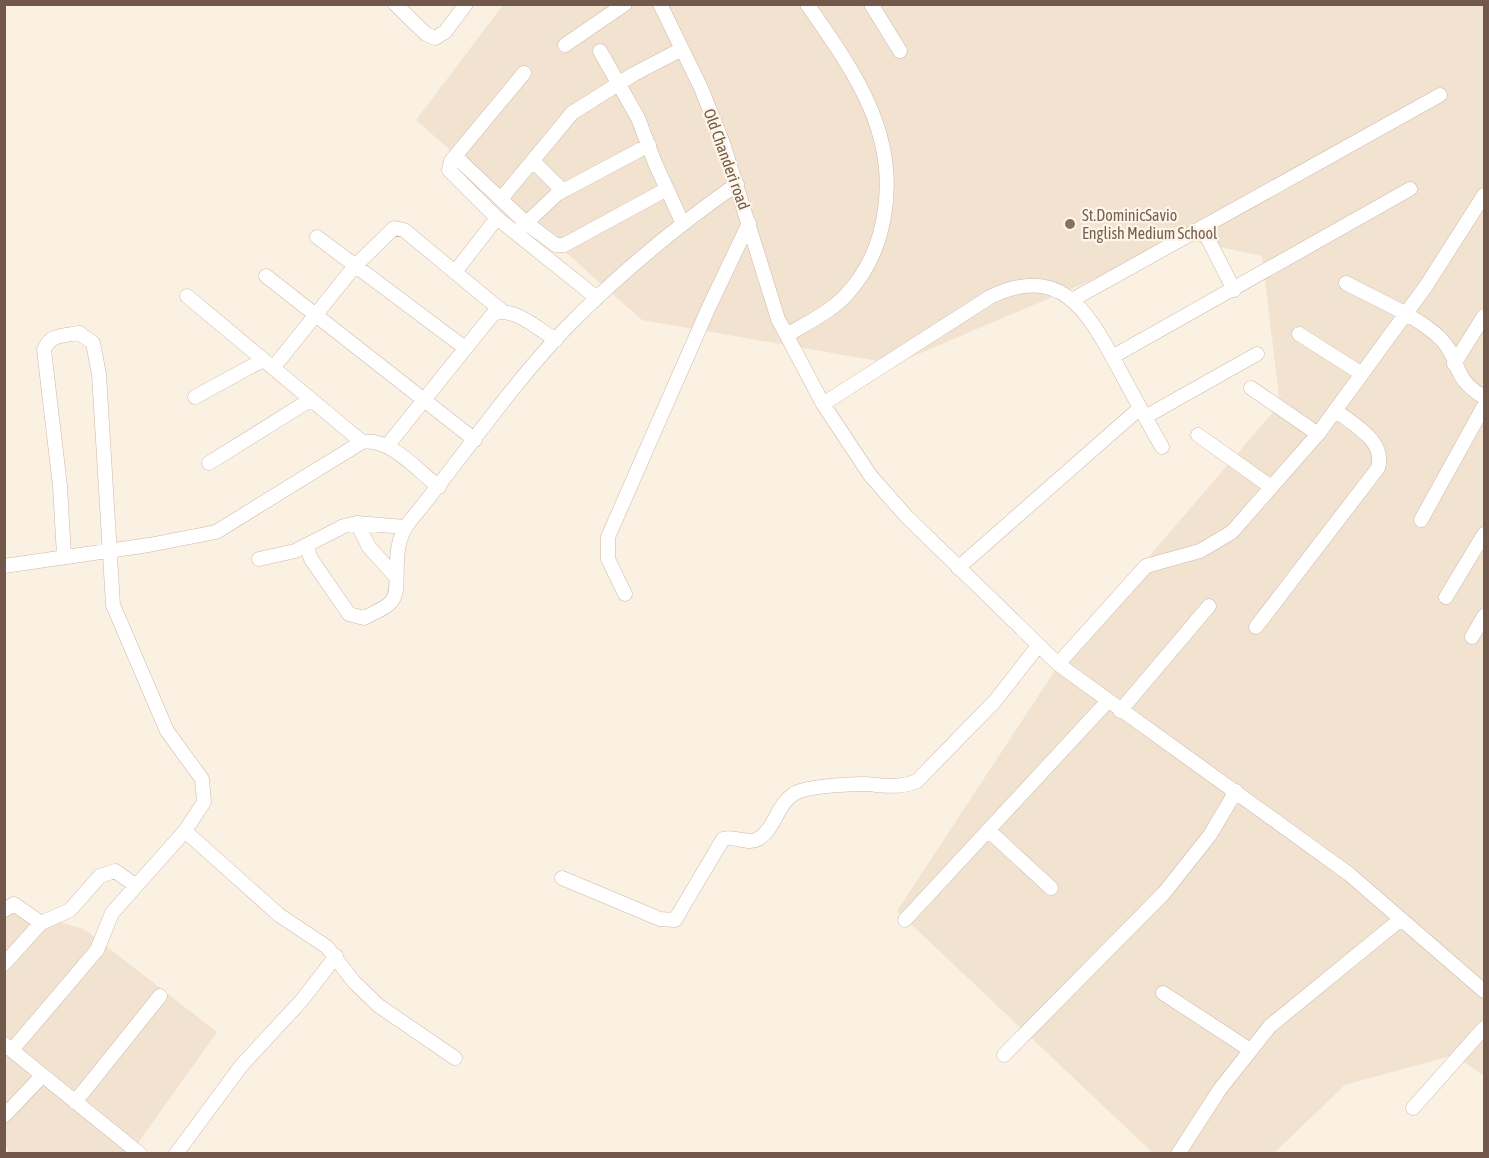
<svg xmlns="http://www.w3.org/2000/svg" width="1489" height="1158" viewBox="0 0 1489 1158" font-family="'Asap Condensed',sans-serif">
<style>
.residential{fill:#f2e3d1}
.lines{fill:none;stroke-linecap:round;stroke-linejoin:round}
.minor-casing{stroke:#cbb9aa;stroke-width:15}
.minor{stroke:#fff;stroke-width:14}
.education-dot{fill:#8d6e63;stroke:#fef6e8;stroke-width:2}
.labels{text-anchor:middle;stroke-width:4.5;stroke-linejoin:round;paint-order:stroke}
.street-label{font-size:16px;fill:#71584a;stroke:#fef6e8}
.education-label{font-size:16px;fill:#785e54;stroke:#fef6e8;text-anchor:start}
</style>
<rect width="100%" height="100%" fill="#fbf1e3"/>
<!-- residential -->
<path class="residential" d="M503 5H1484V1076L1454 1055 1345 1085 1274 1153H1153L897 911 1067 652 1280 404 1262 256 1186 240 895 364 642 320 416 120Z
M4 906 84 929 217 1032 131 1153H10L5 1146Z"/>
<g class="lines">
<defs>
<path id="minor" d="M395 4 426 34 435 38 445 32 466 4
M660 4 701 88 723 143 778 319 823 404 870 475 906 516 1058 664 1349 874 1484 991
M871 4 900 51
M565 45 625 4
M600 51 638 118 655 163 683 224
M524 73 451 161 449 170 497 218 597 298
M455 156 526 223 556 245H564L667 189
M534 162 563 191
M501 199 572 113 634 74 682 49
M1202 227 1234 290
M521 228 557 194 649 145
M317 237 465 348
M455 272 497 218
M266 276 475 440
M1346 283C1375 299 1418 316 1441 339 1462 361 1450 377 1484 397
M187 296 362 442
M1072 300 1440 95
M1299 334 1362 374
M787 335C807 323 832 311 847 294 867 272 879 246 884 216 899 133 853 70 807 4
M1112 357 1410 189
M1454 364 1484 316
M273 368 354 267 394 228 404 230 502 311
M1251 388 1318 434
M195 397 263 360
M823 404 990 297C1063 262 1088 313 1119 369 1133 395 1147 421 1162 447
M1145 417 1257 354
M1198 435 1271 487
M387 446 493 314C514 306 538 329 556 340
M209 463 310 400
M1421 520 1484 406
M357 523 369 547 396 577
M306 545 311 559 349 614 364 618C373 613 385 609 391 602 404 588 387 549 410 521 463 457 510 386 567 327 619 274 677 226 737 184
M259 559 295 551 344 526 357 523 405 527
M4 566 149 545 216 532 362 442C390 437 418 471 439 487
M958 568 1140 408
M625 594 608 559V537L709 307 749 223
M1446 597 1484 534
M1256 627 1378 468C1386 441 1354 425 1335 410
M1472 637 1484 616
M1058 664 1146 566 1200 551 1232 532 1318 434 1426 286 1484 195
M1120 711 1209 606
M988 830 1051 888
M185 831 279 915 327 947 354 982 379 1006 455 1058
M562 878 660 919 675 920 723 839C735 835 748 845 758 839 777 828 777 799 800 791 815 786 848 784 864 784 884 785 899 789 917 781L995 701 1038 646
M4 910 14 904 41 923
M905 920 1107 702
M4 964 41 923 70 910 100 876 115 871 135 885
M1163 993 1250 1050
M4 1044 140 1154
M12 1050 97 950 112 913 185 831 204 802 202 779 167 731 113 605 99 374 93 343 79 333C63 336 50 334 44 350L60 486 64 556
M1004 1055 1164 893 1210 835 1236 791
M75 1102 160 996
M1413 1108 1484 1028
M4 1116 43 1075
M176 1154 241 1066 302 1000 336 956
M1178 1154 1220 1089 1270 1026 1401 919"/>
</defs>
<!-- minor casing -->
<use href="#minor" class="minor-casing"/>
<!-- minor -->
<use href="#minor" class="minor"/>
</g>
<!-- markers -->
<circle class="education-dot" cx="1070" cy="224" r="6"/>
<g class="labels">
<!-- street labels -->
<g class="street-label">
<text transform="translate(727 159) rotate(70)" y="6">Old Chanderi road</text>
</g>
<!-- education labels -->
<g class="education-label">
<text x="1082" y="221">St.DominicSavio<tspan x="1082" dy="18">English Medium School</tspan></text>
</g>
</g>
<!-- border -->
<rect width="1489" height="1158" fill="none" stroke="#71584a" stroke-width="12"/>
</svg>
